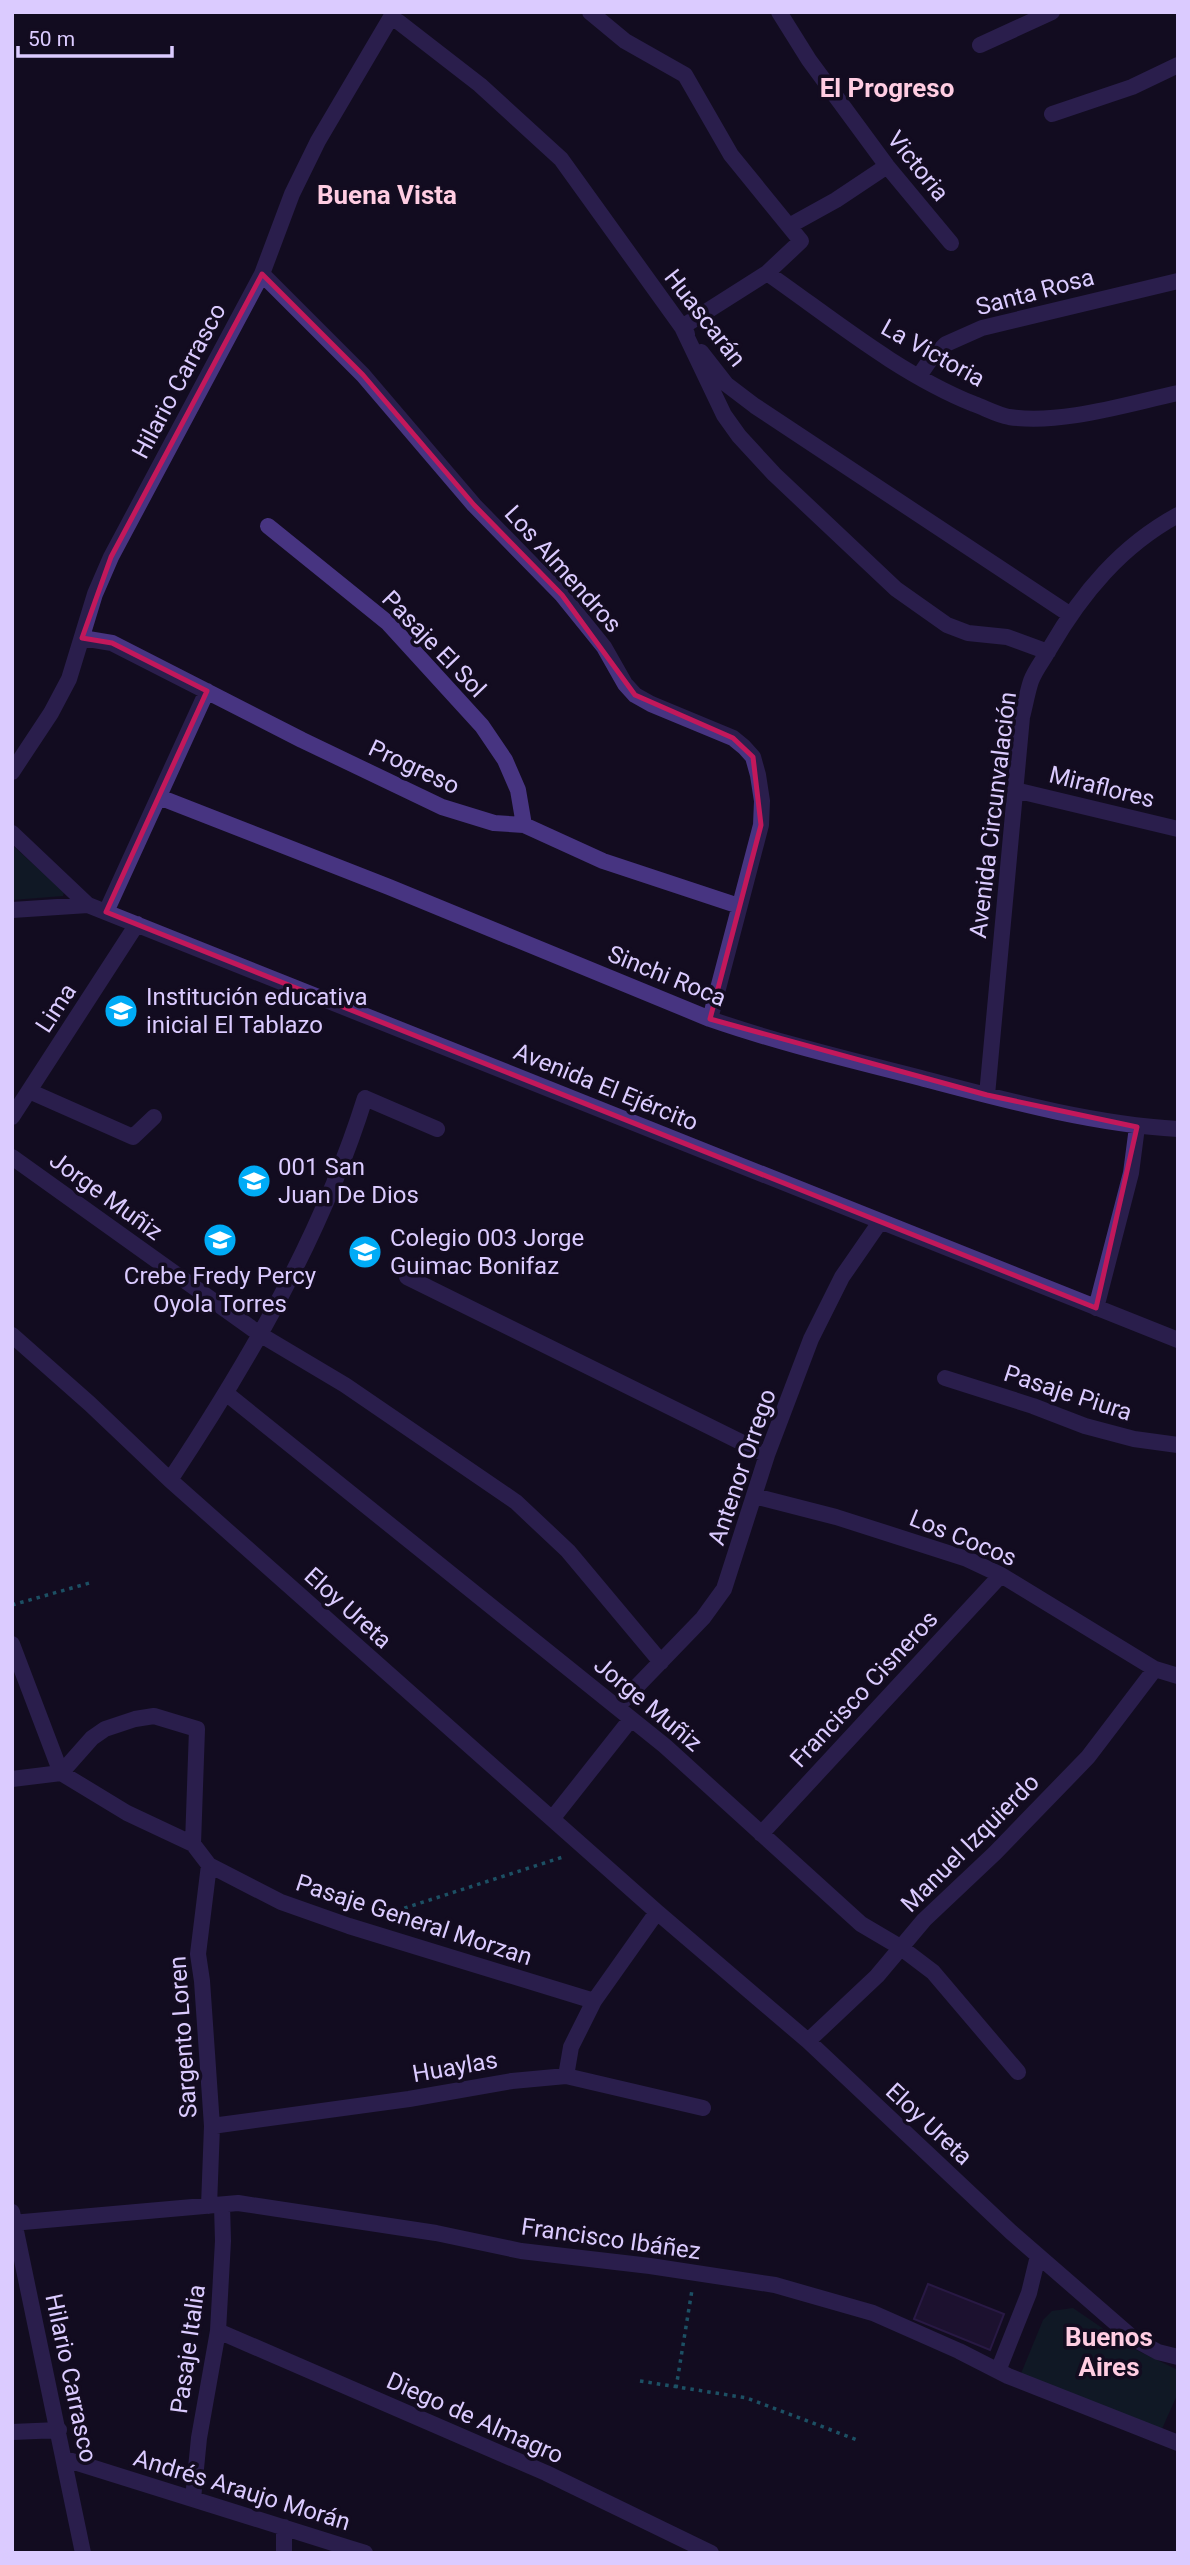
<svg xmlns="http://www.w3.org/2000/svg" width="1190" height="2565" viewBox="0 0 1190 2565" font-family="Roboto,sans-serif">
<style>
.green{fill:#0e262a}
.building{fill:#281742;stroke:#44286f;stroke-width:2}
.lines{fill:none;stroke-linecap:round;stroke-linejoin:round}
.path{stroke:#28a2b6;stroke-width:3.5;stroke-dasharray:3.5 5;stroke-linecap:butt}
.street{stroke:#473481;stroke-width:16}
.marked{fill:none;stroke:#c2185b;stroke-width:5;stroke-linejoin:round}
.labels{text-anchor:middle;stroke-width:7;stroke-linejoin:round;paint-order:stroke}
.street-label{font-size:24px;fill:#dbcbff;stroke:#130c20}
.poi-label{font-size:24px;fill:#dbcbff;stroke:#130c20;text-anchor:start}
.neighbourhood-label{font-size:26px;font-weight:bold;fill:#ffcde2;stroke:#130c20}
</style>
<rect width="100%" height="100%" fill="#130c20"/>
<!-- green -->
<path class="green" d="M12 845 64 892 63 896 12 900Z
M1073 2308 1130 2347 1178 2370V2393L1161 2431 1020 2376 1043 2320 1052 2311Z"/>
<!-- building -->
<path class="building" d="M928 2284 1004 2314 990 2350 914 2319Z"/>
<g class="lines">
<!-- path -->
<path class="path" d="M12 1605 93 1582
M380 1916 566 1856
M640 2381 747 2398 860 2441
M676 2388 692 2290"/>
<!-- street -->
<path class="street" d="M590 12 625 41 685 75 731 155 801 241 767 273 682 327 724 415 739 436 774 474 896 589 947 625 968 633 1007 637 1048 652
M779 12 809 60 887 166 951 243
M391 16 480 85 561 159 687 334
M980 45 1052 12
M1052 114 1132 87 1178 65
M789 226 836 200 887 166
M767 273C833 319 899 374 974 404 985 408 998 415 1009 417 1061 425 1127 404 1178 393
M262 274 363 375 474 505 562 595 604 647 625 684 635 695 651 704 733 738 744 747 753 757 758 775 762 801 761 825 710 1019
M701 352 726 384 755 406 1069 614
M919 376 930 360 946 344 982 328 1178 281
M268 526 388 623 482 726 505 760 518 790 524 825
M82 638 112 643 302 740 442 807 494 823 524 825 603 861 739 906
M12 772 51 713 69 679 95 594 111 557 262 274 292 194 318 141 394 12
M1015 790 1178 829
M159 797 389 887 710 1019C779 1043 851 1060 921 1078 1005 1100 1091 1124 1178 1129
M12 833 88 905
M12 910 88 905 1178 1340
M106 912 207 691
M29 1091 133 1137 154 1117
M987 1095 1022 717C1025 706 1027 693 1031 681 1035 670 1044 659 1050 648 1082 593 1121 546 1178 515
M12 1117 137 924
M12 1157 261 1335 345 1385 516 1502 568 1551 661 1662
M407 1277 767 1455
M1096 1308 1131 1173 1137 1127
M12 1335 90 1404 170 1480 657 1912 808 2041 1011 2232 1134 2339 1158 2352 1178 2357
M945 1378 1033 1406 1085 1426 1134 1439 1178 1445
M227 1394 665 1746 861 1924 900 1947 933 1972 1018 2072
M170 1480C249 1361 322 1235 365 1098L437 1129
M754 1496 836 1517 967 1559 1001 1575 1155 1669 1178 1676
M12 1644 61 1773 127 1813 193 1844 209 1865 281 1902 349 1926 594 2001
M617 1707 703 1618 724 1589 767 1455 811 1339 842 1277 880 1222
M61 1773 92 1738 105 1729 135 1719 154 1716 197 1729 193 1844
M12 1779 61 1773
M552 1819 631 1719
M761 1834 1001 1575
M808 2041 877 1976 924 1920 995 1853 1088 1757 1155 1669
M566 2076 571 2047 594 2001 657 1912
M212 2126 409 2099 512 2081 566 2076 703 2108
M209 2206 212 2126 202 1981 198 1954 209 1865
M12 2212 83 2553
M12 2223 238 2203 436 2233 521 2251 650 2266 775 2285 873 2313 959 2351 1008 2376 1178 2443
M218 2331 546 2473 711 2553
M998 2371 1029 2293 1038 2256
M12 2432 59 2430
M65 2459 365 2553
M193 2499 199 2438 218 2331 223 2241 222 2205
M284 2527V2553"/>
</g>
<!-- marked area -->
<path d="M0 0H1190V2565H0ZM262 274 363 375 474 505 562 595 635 695 733 738 753 757 761 825 710 1019 987 1095 1137 1127 1096 1308 106 912 207 691 112 643 82 638 111 557Z" fill="#130c20" fill-opacity=".55" fill-rule="evenodd"/>
<path class="marked" d="M262 274 363 375 474 505 562 595 635 695 733 738 753 757 761 825 710 1019 987 1095 1137 1127 1096 1308 106 912 207 691 112 643 82 638 111 557Z"/>
<!-- icons -->
<defs>
<symbol id="school-disc" viewBox="-11 -11 22 22"><circle r="9.5" fill="#00abf6" stroke="#130c20"/><path d="M0-5L7-2L0 1L-7-2ZM-4 1L0 2.5L4 1V4Q0 6-4 4Z" fill="#fff"/></symbol>
</defs>
<g fill-rule="evenodd">
<use href="#school-disc" x="102" y="992" width="38" height="38"/>
<use href="#school-disc" x="235" y="1162" width="38" height="38"/>
<use href="#school-disc" x="201" y="1221" width="38" height="38"/>
<use href="#school-disc" x="346" y="1233" width="38" height="38"/>
</g>
<g class="labels">
<!-- street labels -->
<g class="street-label">
<text transform="translate(918 166) rotate(51)" y="8">Victoria</text>
<text transform="translate(1035 292) rotate(-15)" y="8">Santa Rosa</text>
<text transform="translate(705 318) rotate(52)" y="8">Huascarán</text>
<text transform="translate(933 353) rotate(29)" y="8">La Victoria</text>
<text transform="translate(179 381) rotate(-62)" y="8">Hilario Carrasco</text>
<text transform="translate(563 569) rotate(48)" y="8">Los Almendros</text>
<text transform="translate(434 644) rotate(46)" y="8">Pasaje El Sol</text>
<text transform="translate(414 767) rotate(25)" y="8">Progreso</text>
<text transform="translate(1102 787) rotate(14)" y="8">Miraflores</text>
<text transform="translate(993 815) rotate(-83)" y="8">Avenida Circunvalación</text>
<text transform="translate(667 976) rotate(22)" y="8">Sinchi Roca</text>
<text transform="translate(56 1008) rotate(-57)" y="8">Lima</text>
<text transform="translate(606 1087) rotate(22)" y="8">Avenida El Ejército</text>
<text transform="translate(106 1196) rotate(36)" y="8">Jorge Muñiz</text>
<text transform="translate(1068 1393) rotate(18)" y="8">Pasaje Piura</text>
<text transform="translate(742 1467) rotate(-71)" y="8">Antenor Orrego</text>
<text transform="translate(963 1538) rotate(22)" y="8">Los Cocos</text>
<text transform="translate(348 1608) rotate(42)" y="8">Eloy Ureta</text>
<text transform="translate(864 1689) rotate(-47)" y="8">Francisco Cisneros</text>
<text transform="translate(648 1704) rotate(40)" y="8">Jorge Muñiz</text>
<text transform="translate(970 1843) rotate(-45)" y="8">Manuel Izquierdo</text>
<text transform="translate(414 1920) rotate(18)" y="8">Pasaje General Morzan</text>
<text transform="translate(183 2037) rotate(-94)" y="8">Sargento Loren</text>
<text transform="translate(455 2067) rotate(-10)" y="8">Huaylas</text>
<text transform="translate(929 2124) rotate(43)" y="8">Eloy Ureta</text>
<text transform="translate(611 2239) rotate(8)" y="8">Francisco Ibáñez</text>
<text transform="translate(188 2349) rotate(-82)" y="8">Pasaje Italia</text>
<text transform="translate(71 2378) rotate(78)" y="8">Hilario Carrasco</text>
<text transform="translate(475 2418) rotate(24)" y="8">Diego de Almagro</text>
<text transform="translate(242 2490) rotate(17)" y="8">Andrés Araujo Morán</text>
</g>
<!-- poi labels -->
<g class="poi-label">
<text x="146" y="1005">Institución educativa<tspan x="146" dy="28">inicial El Tablazo</tspan></text>
<text x="278" y="1175">001 San<tspan x="278" dy="28">Juan De Dios</tspan></text>
<text x="390" y="1246">Colegio 003 Jorge<tspan x="390" dy="28">Guimac Bonifaz</tspan></text>
<text x="220" y="1284" text-anchor="middle">Crebe Fredy Percy<tspan x="220" dy="28">Oyola Torres</tspan></text>
</g>
<!-- neighbourhood labels -->
<g class="neighbourhood-label">
<text x="887" y="97">El Progreso</text>
<text x="387" y="204">Buena Vista</text>
<text x="1109" y="2346">Buenos<tspan x="1109" dy="30">Aires</tspan></text>
</g>
</g>
<!-- border -->
<rect width="1190" height="2565" fill="none" stroke="#dbcbff" stroke-width="28"/>
<!-- scale -->
<path d="M18 46v10h154v-10" fill="none" stroke="#dbcbff" stroke-width="3.5"/>
<text x="28" y="46" font-size="21" fill="#dbcbff" stroke="#130c20" stroke-width="5" paint-order="stroke">50 m</text>
</svg>
